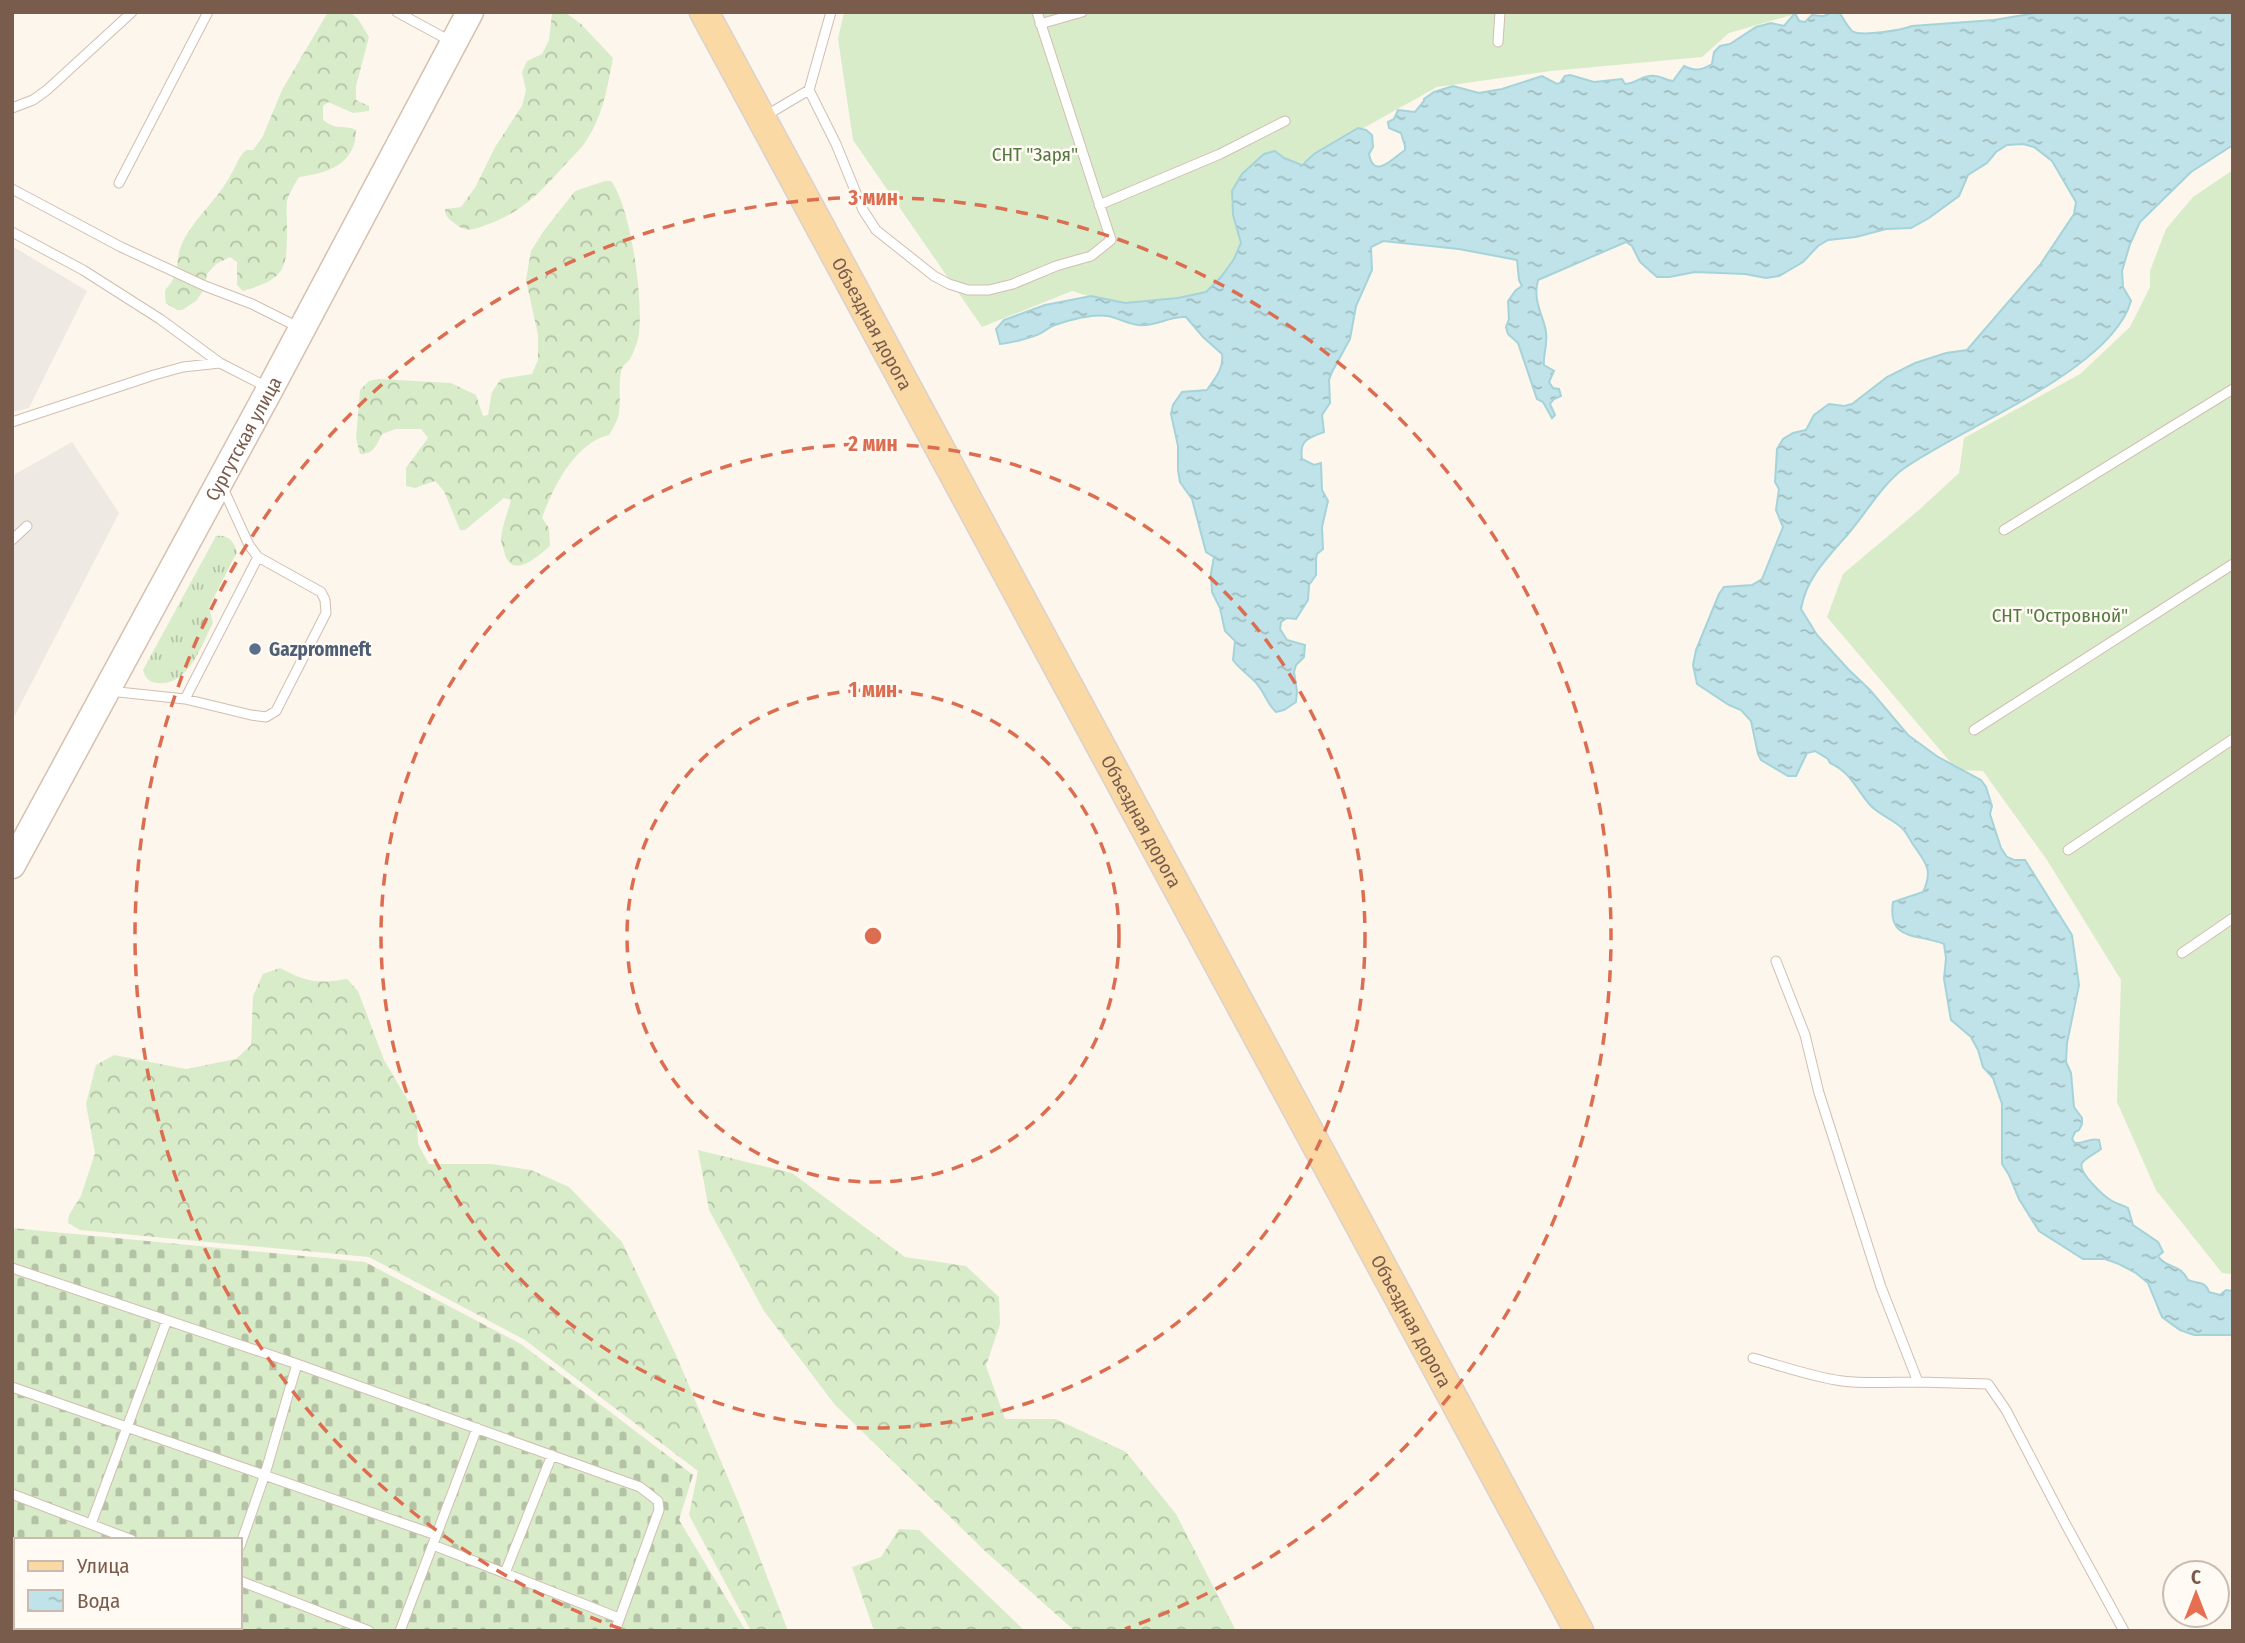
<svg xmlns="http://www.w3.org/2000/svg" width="2245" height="1643" viewBox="0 0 2245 1643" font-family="'Fira Sans Condensed',sans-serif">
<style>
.industrial{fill:#efe9e4}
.grass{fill:url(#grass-tufts)}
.forest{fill:url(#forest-crowns)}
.cemetery{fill:url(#cemetery-stones);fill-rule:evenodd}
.garden{fill:#d8ecc9}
.water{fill:url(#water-ripples);stroke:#a5d3da;stroke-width:2}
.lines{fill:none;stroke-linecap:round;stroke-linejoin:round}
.service-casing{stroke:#d1beb0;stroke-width:11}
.secondary-casing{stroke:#d6c0b0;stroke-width:29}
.primary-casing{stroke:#dad1cd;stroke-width:31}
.service{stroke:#fff;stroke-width:9}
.secondary{stroke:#fff;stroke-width:26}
.primary{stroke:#fbd9a5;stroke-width:28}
.ring{fill:none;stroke:#dc6d51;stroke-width:3.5;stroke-dasharray:12 9}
.service-dot{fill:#5c6f8a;stroke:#fffaf3;stroke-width:2.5}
.labels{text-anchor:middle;stroke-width:5;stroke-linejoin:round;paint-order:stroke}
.park-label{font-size:19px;fill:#537a41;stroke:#fffaf3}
.street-label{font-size:19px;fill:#7a5c4d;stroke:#fffaf3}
.service-label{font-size:19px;font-weight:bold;fill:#4e5e75;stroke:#fffaf3;text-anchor:start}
.centre{fill:#dc6d51;stroke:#fffaf3;stroke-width:3.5}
.ring-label{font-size:21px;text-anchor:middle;font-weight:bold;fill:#dc6d51;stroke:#fffaf3;stroke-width:5;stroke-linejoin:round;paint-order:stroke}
</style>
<defs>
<pattern id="grass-tufts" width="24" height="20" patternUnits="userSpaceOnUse" patternTransform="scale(1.75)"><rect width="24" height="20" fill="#d8ecc9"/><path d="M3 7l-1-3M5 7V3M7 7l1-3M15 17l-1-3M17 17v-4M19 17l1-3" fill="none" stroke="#b4c2a5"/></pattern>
<pattern id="forest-crowns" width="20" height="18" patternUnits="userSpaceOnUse" patternTransform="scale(1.75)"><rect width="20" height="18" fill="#d8ecc9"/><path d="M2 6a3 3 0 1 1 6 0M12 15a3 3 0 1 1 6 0" fill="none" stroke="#b4c2a5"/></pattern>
<pattern id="cemetery-stones" width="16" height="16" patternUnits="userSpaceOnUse" patternTransform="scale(1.75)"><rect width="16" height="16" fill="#d8ecc9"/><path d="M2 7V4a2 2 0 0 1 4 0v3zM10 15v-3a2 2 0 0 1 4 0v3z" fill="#b4c2a5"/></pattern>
<pattern id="water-ripples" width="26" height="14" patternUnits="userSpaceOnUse" patternTransform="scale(1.75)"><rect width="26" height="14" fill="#bfe3e8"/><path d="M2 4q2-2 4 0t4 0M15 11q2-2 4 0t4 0" fill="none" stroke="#a0bbbe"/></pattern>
</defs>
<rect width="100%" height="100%" fill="#fdf6ec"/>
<!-- industrial -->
<path class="industrial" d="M12 246 87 291 29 408 12 412Z
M72 442 119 513 12 721V476Z"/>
<!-- grass -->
<path class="grass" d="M216 536C228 534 234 541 237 552L209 607 213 623C201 645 189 687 157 683 149 682 145 678 143 670Z"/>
<!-- forest -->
<path class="forest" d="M328 12H350L358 19 369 37 356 86V100L369 106V111L353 113 328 102 323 106V120C337 131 342 124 356 130 356 165 327 173 299 177 295 184 289 193 287 201 286 208 287 216 287 223 287 268 288 278 243 291L237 285V262L230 257 216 264 207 274 203 291 196 301 182 310H177L166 303C163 284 167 292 173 279 178 269 177 256 181 246 191 222 212 205 226 183 234 172 236 160 246 150H253L262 138 282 90Z
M552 13H566L581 24 613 58C607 89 603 117 584 144 578 152 569 160 562 168 540 193 519 214 486 225 475 229 467 233 457 225 450 220 445 217 445 209L461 207 476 186 495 147 522 106 526 90 522 72 527 61 542 54 549 40Z
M605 181H611C631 206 645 307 638 339 636 345 633 354 630 359 626 364 622 365 621 372 618 387 622 408 617 420 615 425 612 430 609 435 575 443 553 487 542 518L549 528 550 546C538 556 514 579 505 555 504 549 501 544 501 539 502 526 508 512 511 500L504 498 465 530H460L444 491 435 481 415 488 406 486V468L428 438 421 429H396L382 434C376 446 374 454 360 454L356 438 360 390 369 381 378 379 451 383 476 395 483 416 488 415 492 392 501 379 532 374 538 360V335L526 280 531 251 543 232 575 191Z
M280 968C306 982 318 984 347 979L358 991 384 1060 417 1116 418 1144 429 1164H491L531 1170 569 1187 622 1242 676 1355 739 1504 788 1631H751L689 1515 698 1471 525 1340 369 1257 80 1230 68 1223 69 1215 81 1196 95 1153 86 1104 96 1065 114 1055 186 1069 236 1059 251 1045 253 996 263 974Z
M698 1150 792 1173 905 1257 966 1266 999 1297 1000 1324 986 1366 1005 1419H1056L1126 1452 1176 1514 1236 1631H1075L986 1552 835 1405 764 1311 709 1210Z
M899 1529 919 1530 1025 1631H874L852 1567 881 1557Z"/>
<!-- cemetery -->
<path class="cemetery" d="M12 1228 365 1262 521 1344 693 1475 679 1520 746 1631H12ZM16 1540H240V1627H16Z"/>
<!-- garden -->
<path class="garden" d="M844 12H1802L1729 33 1702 57 1551 71 1437 87 1231 202 1251 252 1212 307 1150 315 1072 291 982 327 853 140 838 39Z
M2233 170V1274L2222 1273 2156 1190 2117 1102 2121 980 2047 860 1983 771 1957 770 1827 617 1843 574 1920 509 1959 473 1964 438 2080 374 2130 327 2150 287V271L2166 229 2193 197Z"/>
<!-- water -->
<path class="water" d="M1830 12H1839C1843 18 1847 26 1852 31 1861 37 1902 30 1912 26L1994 20 2041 12H2233V145L2191 172 2140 222 2130 244 2122 271 2123 287 2131 301C2111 371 1961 427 1903 469 1881 486 1866 513 1848 534 1828 557 1806 578 1801 609L1817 635 1848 669 1870 690 1908 735 1938 757 1981 780 1986 787 1992 806 1990 814 2001 848 2007 857 2014 860H2025L2072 935 2079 985 2067 1043 2066 1062 2071 1073 2074 1107 2082 1118V1124L2079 1130 2075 1132 2072 1139 2075 1143C2084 1144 2090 1137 2099 1140L2101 1149C2096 1153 2085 1158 2082 1163 2077 1172 2105 1197 2112 1201 2117 1204 2123 1205 2128 1208L2133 1225 2158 1242 2163 1252 2158 1256C2166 1269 2180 1263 2188 1280 2197 1284 2205 1280 2209 1292L2220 1295 2226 1290 2233 1291V1335H2194L2180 1330 2162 1317 2148 1283 2136 1273 2119 1264 2105 1259H2083L2039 1231 2019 1199 2009 1175 2002 1164V1104L1993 1078 1983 1067 1978 1050 1971 1037 1951 1020 1944 979 1946 958 1944 944C1917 933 1887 942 1893 902L1923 892C1934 869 1925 862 1912 843 1909 838 1906 832 1903 829 1895 820 1881 816 1871 806 1857 791 1851 772 1830 763L1828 759 1815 751 1807 753 1796 776H1788L1761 760 1758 754 1751 721 1741 710 1729 705 1697 684 1693 665 1696 650 1719 594 1724 587 1752 585 1762 579 1783 527 1776 510 1779 489 1775 482 1777 449 1783 439 1793 433 1806 430 1814 415 1829 404 1844 406 1852 404 1887 377 1915 363 1946 353 1967 350 2040 265 2074 214 2076 202 2052 161 2034 147 2023 144 2007 145 1996 152 1987 163 1968 175 1959 196 1929 218 1911 228 1886 229 1856 237 1828 240 1818 246 1803 262 1779 276 1766 278 1745 274 1695 272 1669 277H1657L1640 262 1632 246 1626 242 1538 280C1531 306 1549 321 1546 342 1546 351 1543 356 1544 365L1554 371 1549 382 1553 388 1559 389 1561 396 1554 399 1550 404 1555 415 1552 418 1543 402 1537 399 1518 343 1508 334 1506 327 1509 319 1508 301 1516 290 1522 286 1519 280 1517 260 1459 249 1383 241 1371 247 1372 270 1356 306 1350 339 1332 372 1329 380 1330 403 1322 415 1324 432C1308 438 1299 440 1302 459L1314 465 1321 463 1322 490 1328 501 1322 527 1323 549 1317 554 1316 559V575L1309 585 1308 600 1296 619 1287 618 1281 622 1280 629 1287 640 1305 645 1304 657 1296 665 1294 672 1297 691 1296 702 1284 710 1276 712C1267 704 1265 693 1257 684 1250 675 1240 670 1233 660L1235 641 1225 631 1220 608 1212 592 1211 573 1214 557 1206 552 1192 499 1180 482 1178 470V446L1171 414 1173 405 1182 392 1207 390C1215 378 1224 369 1222 354L1203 337 1186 317C1169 316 1155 327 1139 325 1128 324 1118 318 1108 316 1091 314 1070 320 1055 325 1048 327 1047 330 1041 333 1033 338 1009 343 1000 344L996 329 1004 320 1045 305 1091 296 1125 303 1178 298 1206 292 1221 277 1234 259 1241 243 1233 215 1232 191 1242 174 1264 154 1275 151 1284 158 1302 165 1314 154 1358 128 1366 130 1372 135 1373 147 1369 154C1374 181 1394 157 1405 150V146L1401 133 1389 128 1388 122 1394 119 1398 110 1415 112 1424 101V99L1434 92 1453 86 1479 93 1502 89 1542 76 1557 84 1560 83 1565 76 1570 75 1594 82 1622 79 1625 84C1636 84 1643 74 1655 76 1662 76 1666 81 1673 81L1684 66C1695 72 1702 70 1712 64L1714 52 1720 46 1730 44 1756 27 1771 23 1784 26 1795 13 1799 21 1805 22 1812 15C1819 15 1824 19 1830 12Z"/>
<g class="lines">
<defs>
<path id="service" d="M397 12 452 42
M1040 24 1082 12
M1498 42 1500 12
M809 90 836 144 863 210 876 230 934 276 949 284 968 290H989L1013 284 1056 266 1091 256 1111 240 1037 12
M12 108 33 100 47 90 132 12
M765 116 809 90 831 12
M119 183 208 12
M12 189 121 247 205 286 252 304 300 328
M1099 205 1220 154 1285 121
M12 232 83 270 160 319 220 363 269 388
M12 422 154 375 183 367 220 363
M2004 530 2233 389
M12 540 27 526
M109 691 185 699 251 715 266 717 276 711 326 613 325 600 321 592 258 557 249 545 222 486
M185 699 258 557
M1974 730 2233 564
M2068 850 2233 739
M2182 953 2233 918
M1776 961 1805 1035 1819 1093 1881 1287 1918 1382 1988 1384 2006 1410 2065 1523 2124 1631
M12 1268 297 1364 640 1487 658 1501 659 1510 615 1631
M1753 1358C1782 1366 1812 1377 1842 1381 1868 1384 1893 1382 1918 1382
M12 1387 436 1535
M12 1494 132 1540
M91 1524 167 1320
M433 1545 619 1618
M240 1546 265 1474 297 1364
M505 1573 552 1455
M240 1581 369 1631
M210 1631 211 1627
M400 1631 477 1428"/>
<g id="secondary">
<path id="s1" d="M12 865 270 389 470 12"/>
</g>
<g id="primary">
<path id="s2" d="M704 12 1579 1631"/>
</g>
</defs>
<!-- service casing -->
<use href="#service" class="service-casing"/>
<!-- secondary casing -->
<use href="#secondary" class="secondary-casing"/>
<!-- primary casing -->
<use href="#primary" class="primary-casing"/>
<!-- service -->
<use href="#service" class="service"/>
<!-- secondary -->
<use href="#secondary" class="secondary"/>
<!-- primary -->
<use href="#primary" class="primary"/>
</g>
<!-- distance rings -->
<g class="ring">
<circle cx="873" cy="936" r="246"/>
<circle cx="873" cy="936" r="492"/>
<path d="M621 1629A738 738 0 1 1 1125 1629"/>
</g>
<!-- markers -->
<circle class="service-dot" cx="255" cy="649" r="7"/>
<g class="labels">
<!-- park labels -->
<g class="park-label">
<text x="1035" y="161">СНТ "Заря"</text>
<text x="2060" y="622">СНТ "Островной"</text>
</g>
<!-- street labels -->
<g class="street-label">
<text dy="7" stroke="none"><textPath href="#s2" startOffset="354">Объездная дорога</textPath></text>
<text dy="7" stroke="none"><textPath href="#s1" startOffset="485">Сургутская улица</textPath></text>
<text dy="7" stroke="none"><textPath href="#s2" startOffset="920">Объездная дорога</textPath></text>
<text dy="7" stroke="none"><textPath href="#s2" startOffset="1488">Объездная дорога</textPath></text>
</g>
<!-- service labels -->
<g class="service-label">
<text x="269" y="656">Gazpromneft</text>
</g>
</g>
<circle cx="873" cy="936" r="10" class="centre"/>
<g class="ring-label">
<text x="873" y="205">3 мин</text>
<text x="873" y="451">2 мин</text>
<text x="873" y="697">1 мин</text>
</g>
<!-- border -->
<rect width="2245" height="1643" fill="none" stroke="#7a5c4d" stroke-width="28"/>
<!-- legend -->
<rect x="14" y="1538" width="228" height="91" fill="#fffaf3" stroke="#cabbb1" stroke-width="2"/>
<rect x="28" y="1561" width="35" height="10" fill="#fbd9a5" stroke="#cabbb1" stroke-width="2"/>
<text x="77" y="1573" font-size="21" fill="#7a5c4d">Улица</text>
<rect x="28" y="1590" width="35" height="21" fill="url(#water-ripples)" stroke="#cabbb1" stroke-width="2"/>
<text x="77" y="1608" font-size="21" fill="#7a5c4d">Вода</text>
<!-- north arrow -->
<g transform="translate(2196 1594)"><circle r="33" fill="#fffaf3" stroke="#cabbb1" stroke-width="2"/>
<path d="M0-5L12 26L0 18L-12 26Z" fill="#e76f51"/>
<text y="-10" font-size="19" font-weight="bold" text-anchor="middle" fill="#7a5c4d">С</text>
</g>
</svg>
